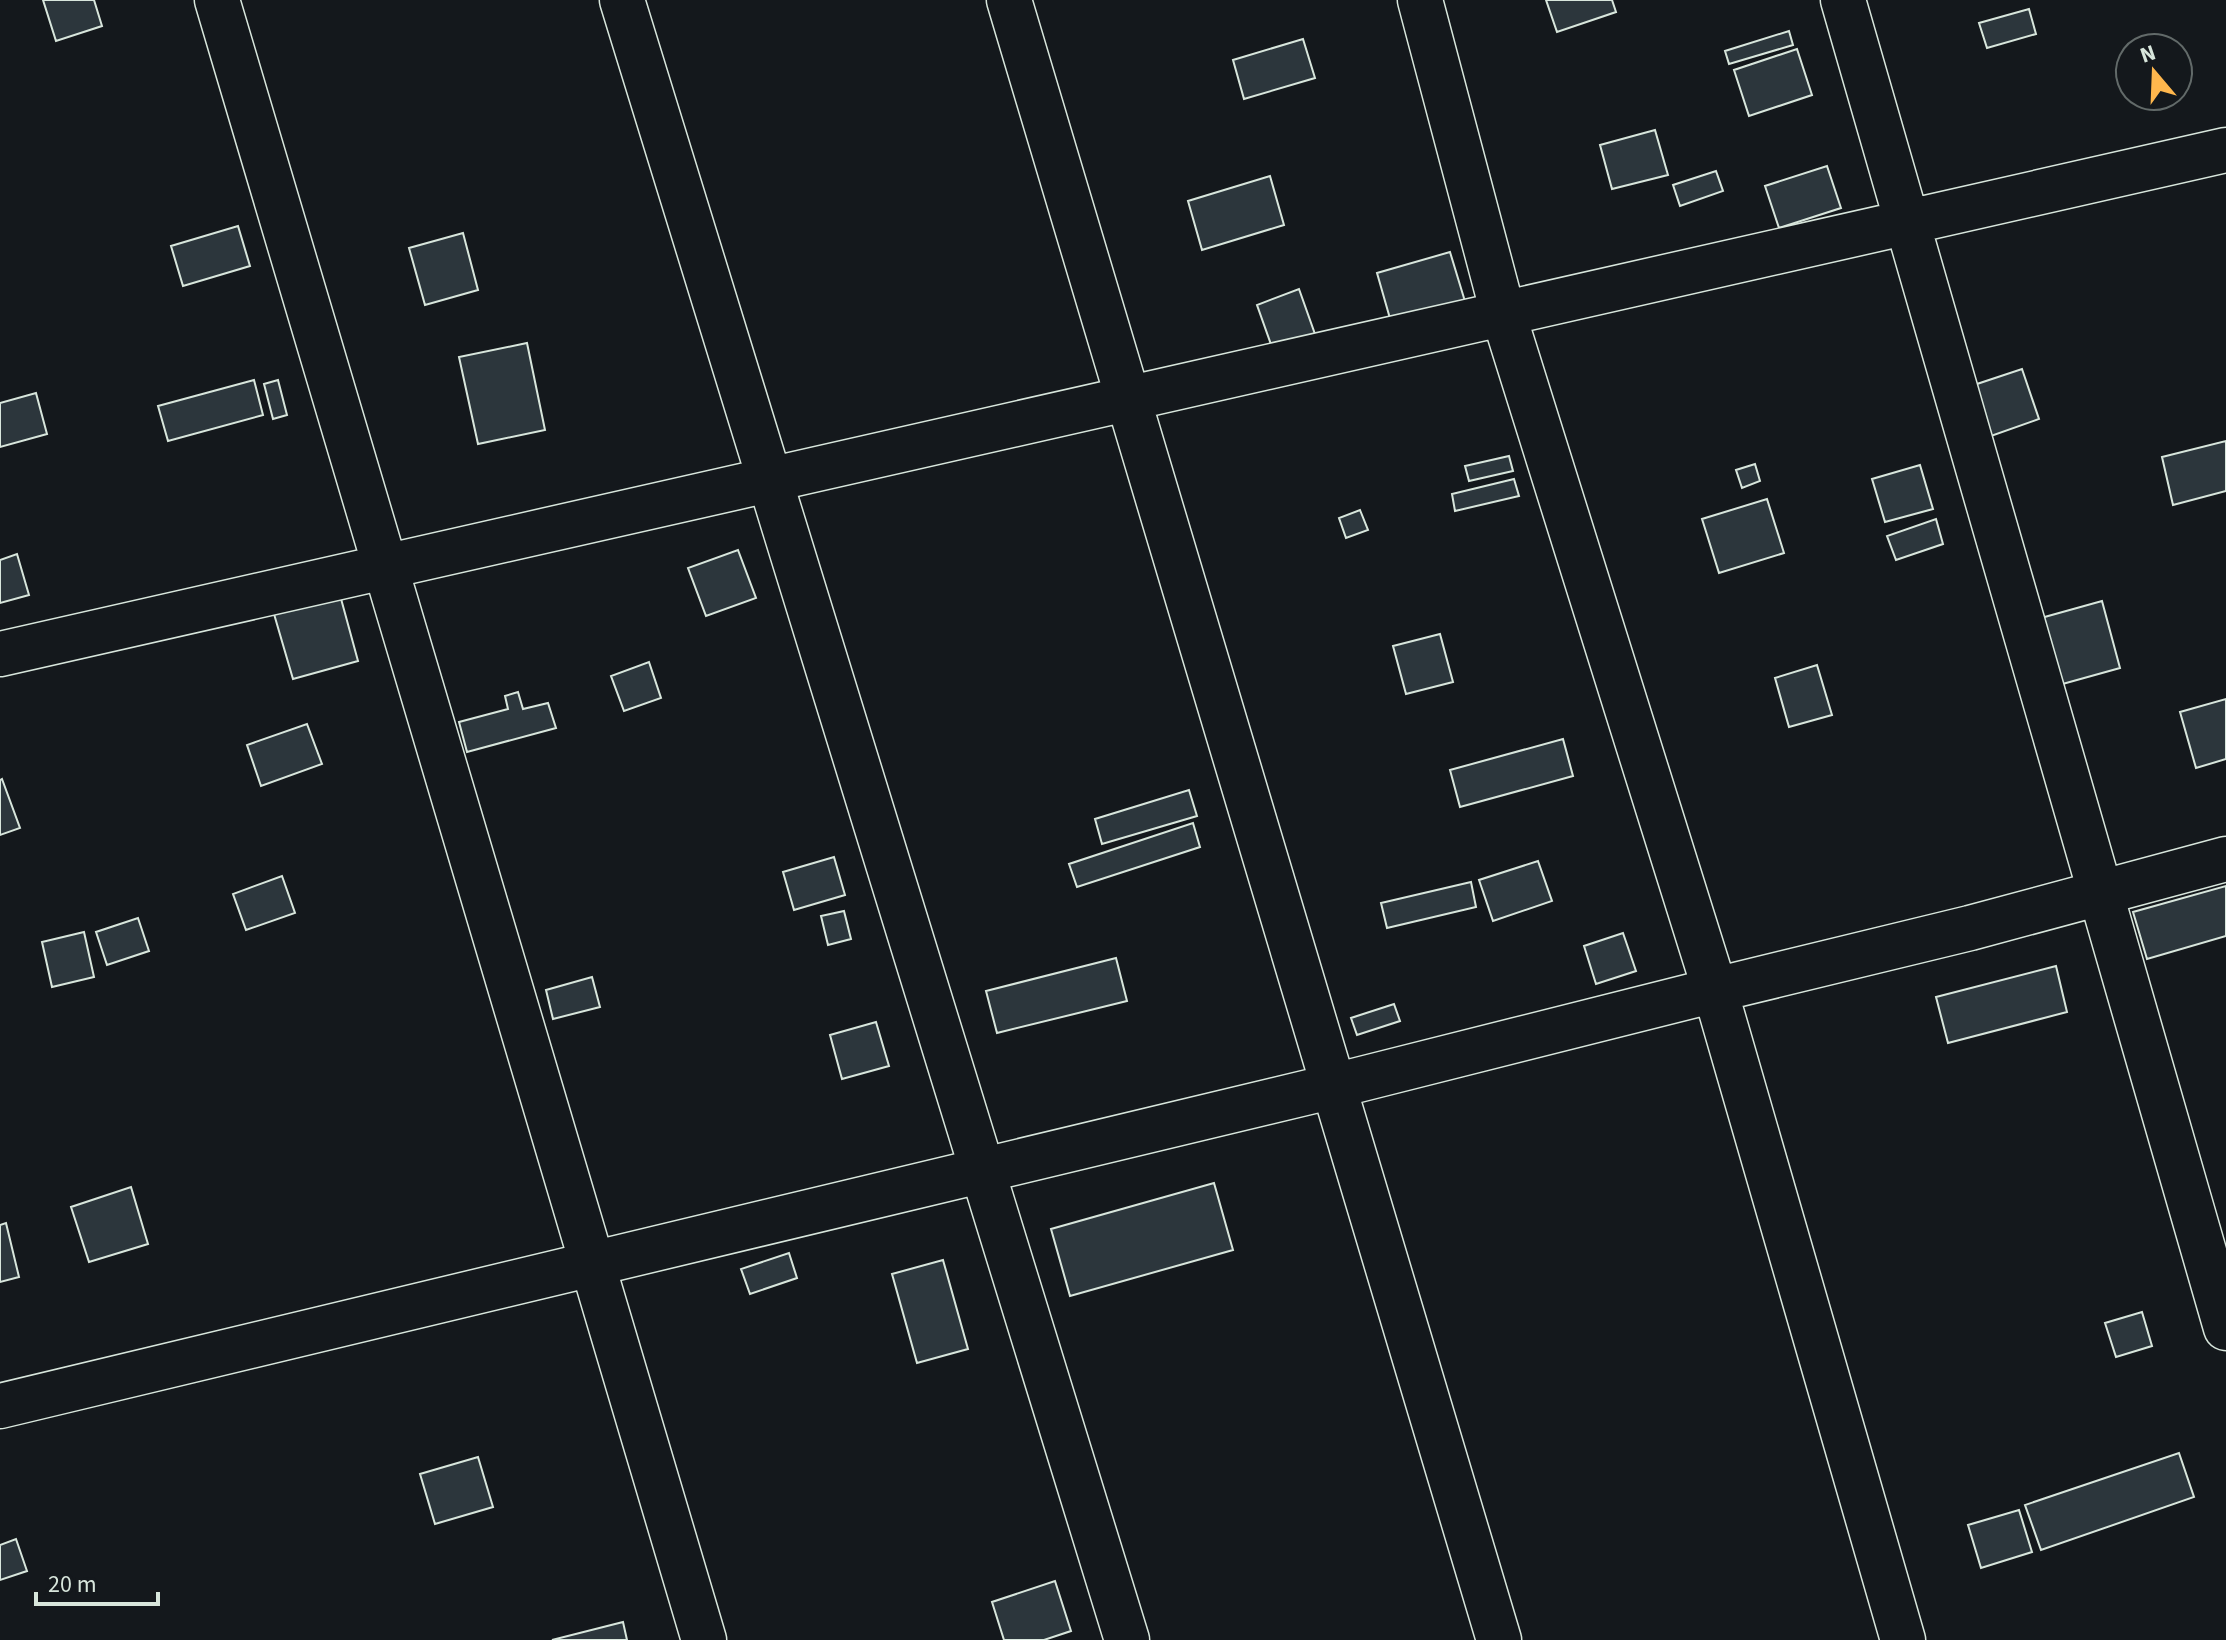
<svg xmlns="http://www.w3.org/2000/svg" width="2226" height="1640" viewBox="0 0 2226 1640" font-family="'Source Sans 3',sans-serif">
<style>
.building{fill:#2c363c;stroke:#d8e6dc;stroke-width:2}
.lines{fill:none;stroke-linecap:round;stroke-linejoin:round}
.minor-casing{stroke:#d8e6dc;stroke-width:47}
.minor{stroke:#14181c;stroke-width:44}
</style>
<rect width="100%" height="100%" fill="#14181c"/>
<!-- building -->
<path class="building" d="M43 0H94L102 26 56 41Z
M1546 0H1612L1616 12 1557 32Z
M2029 9 2036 34 1987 48 1979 23Z
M1789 31 1793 45 1729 64 1725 51Z
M1303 39 1315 78 1244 99 1233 60Z
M1797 49 1812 95 1749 116 1734 70Z
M1655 130 1668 175 1612 189 1600 145Z
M1827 166 1841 208 1779 228 1765 186Z
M1716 171 1723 191 1680 206 1673 185Z
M1270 176 1284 225 1202 250 1188 201Z
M238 226 250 266 183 286 171 246Z
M463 233 478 290 425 305 409 248Z
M1450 252 1467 308 1393 329 1377 273Z
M1299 289 1316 337 1274 353 1257 305Z
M527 343 545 430 478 444 459 357Z
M2022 369 2039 419 1991 436 1974 385Z
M254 380 263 415 168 441 158 406Z
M278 380 287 415 273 419 264 384Z
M36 393 47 434 0 447V403Z
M2226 441V491L2173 505 2162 457Z
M1509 456 1513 471 1469 481 1465 466Z
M1755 464 1760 481 1742 488 1736 470Z
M1920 465 1933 509 1885 522 1872 479Z
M1514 479 1519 496 1455 511 1452 494Z
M1767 499 1784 553 1719 573 1702 519Z
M1360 510 1368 530 1346 538 1339 518Z
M1936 519 1943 544 1896 560 1887 536Z
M738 550 756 598 706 616 688 568Z
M17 554 29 595 0 603V560Z
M340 595 358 661 293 679 274 614Z
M2102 601 2120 668 2059 685 2041 618Z
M1440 634 1453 682 1406 694 1393 646Z
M649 662 661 698 624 711 611 676Z
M1817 665 1832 715 1789 727 1775 678Z
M518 692 523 709 548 703 556 728 467 752 459 722 508 709 505 696Z
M2226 699V759L2196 768 2180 712Z
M307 724 322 764 261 786 247 745Z
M1563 739 1573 776 1460 807 1450 770Z
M2 779 20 828 0 835V780Z
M1189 790 1197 816 1102 844 1095 819Z
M1193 823 1200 847 1077 887 1069 864Z
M834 857 845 895 794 910 783 872Z
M1538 861 1552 901 1493 921 1479 880Z
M282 876 295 913 246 930 233 894Z
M1471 882 1476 907 1387 928 1381 903Z
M2226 886V936L2147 959 2133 912Z
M844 911 851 939 828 945 821 916Z
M138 918 149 951 107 965 96 932Z
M84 932 94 977 52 987 42 942Z
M1623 933 1636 971 1596 984 1584 946Z
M1116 958 1127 1001 997 1033 986 991Z
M2056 966 2067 1012 1948 1043 1936 997Z
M592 977 600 1007 553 1019 546 990Z
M1394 1004 1400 1021 1357 1035 1351 1018Z
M876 1022 889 1066 842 1079 830 1035Z
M1214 1183 1233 1250 1070 1296 1051 1229Z
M131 1187 148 1244 89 1262 71 1207Z
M6 1223 19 1277 0 1282V1225Z
M789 1253 797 1278 750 1294 741 1269Z
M943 1260 968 1349 917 1363 892 1274Z
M2142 1312 2152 1346 2116 1357 2105 1323Z
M2179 1453 2194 1497 2041 1550 2025 1505Z
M478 1457 493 1507 435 1524 420 1474Z
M2019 1510 2032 1552 1981 1568 1968 1525Z
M16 1539 27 1571 0 1580V1545Z
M1055 1581 1071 1631 1044 1640H1004L992 1602Z
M623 1622 627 1640H552Z"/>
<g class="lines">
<defs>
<path id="minor" d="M217 0 704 1640
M622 0 1127 1640
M1009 0 1499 1640
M1420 0 1503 313 1715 990 1903 1640
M1843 0 2226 1328
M0 654 2226 150
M0 1406 1334 1086 1715 990 1970 928 2226 859"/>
</defs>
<!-- minor casing -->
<use href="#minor" class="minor-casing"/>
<!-- minor -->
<use href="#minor" class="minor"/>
</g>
<!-- north arrow -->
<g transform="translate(2154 72) rotate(341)"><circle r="38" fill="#14181c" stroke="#626a69" stroke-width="2"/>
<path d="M0-6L14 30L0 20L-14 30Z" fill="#ffb74d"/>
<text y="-12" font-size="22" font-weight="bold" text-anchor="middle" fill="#d8e6dc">N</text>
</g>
<!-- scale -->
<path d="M36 1592v12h122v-12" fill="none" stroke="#d8e6dc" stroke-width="4"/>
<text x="48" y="1592" font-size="24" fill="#d8e6dc" stroke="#14181c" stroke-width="6" paint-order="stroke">20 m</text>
</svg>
